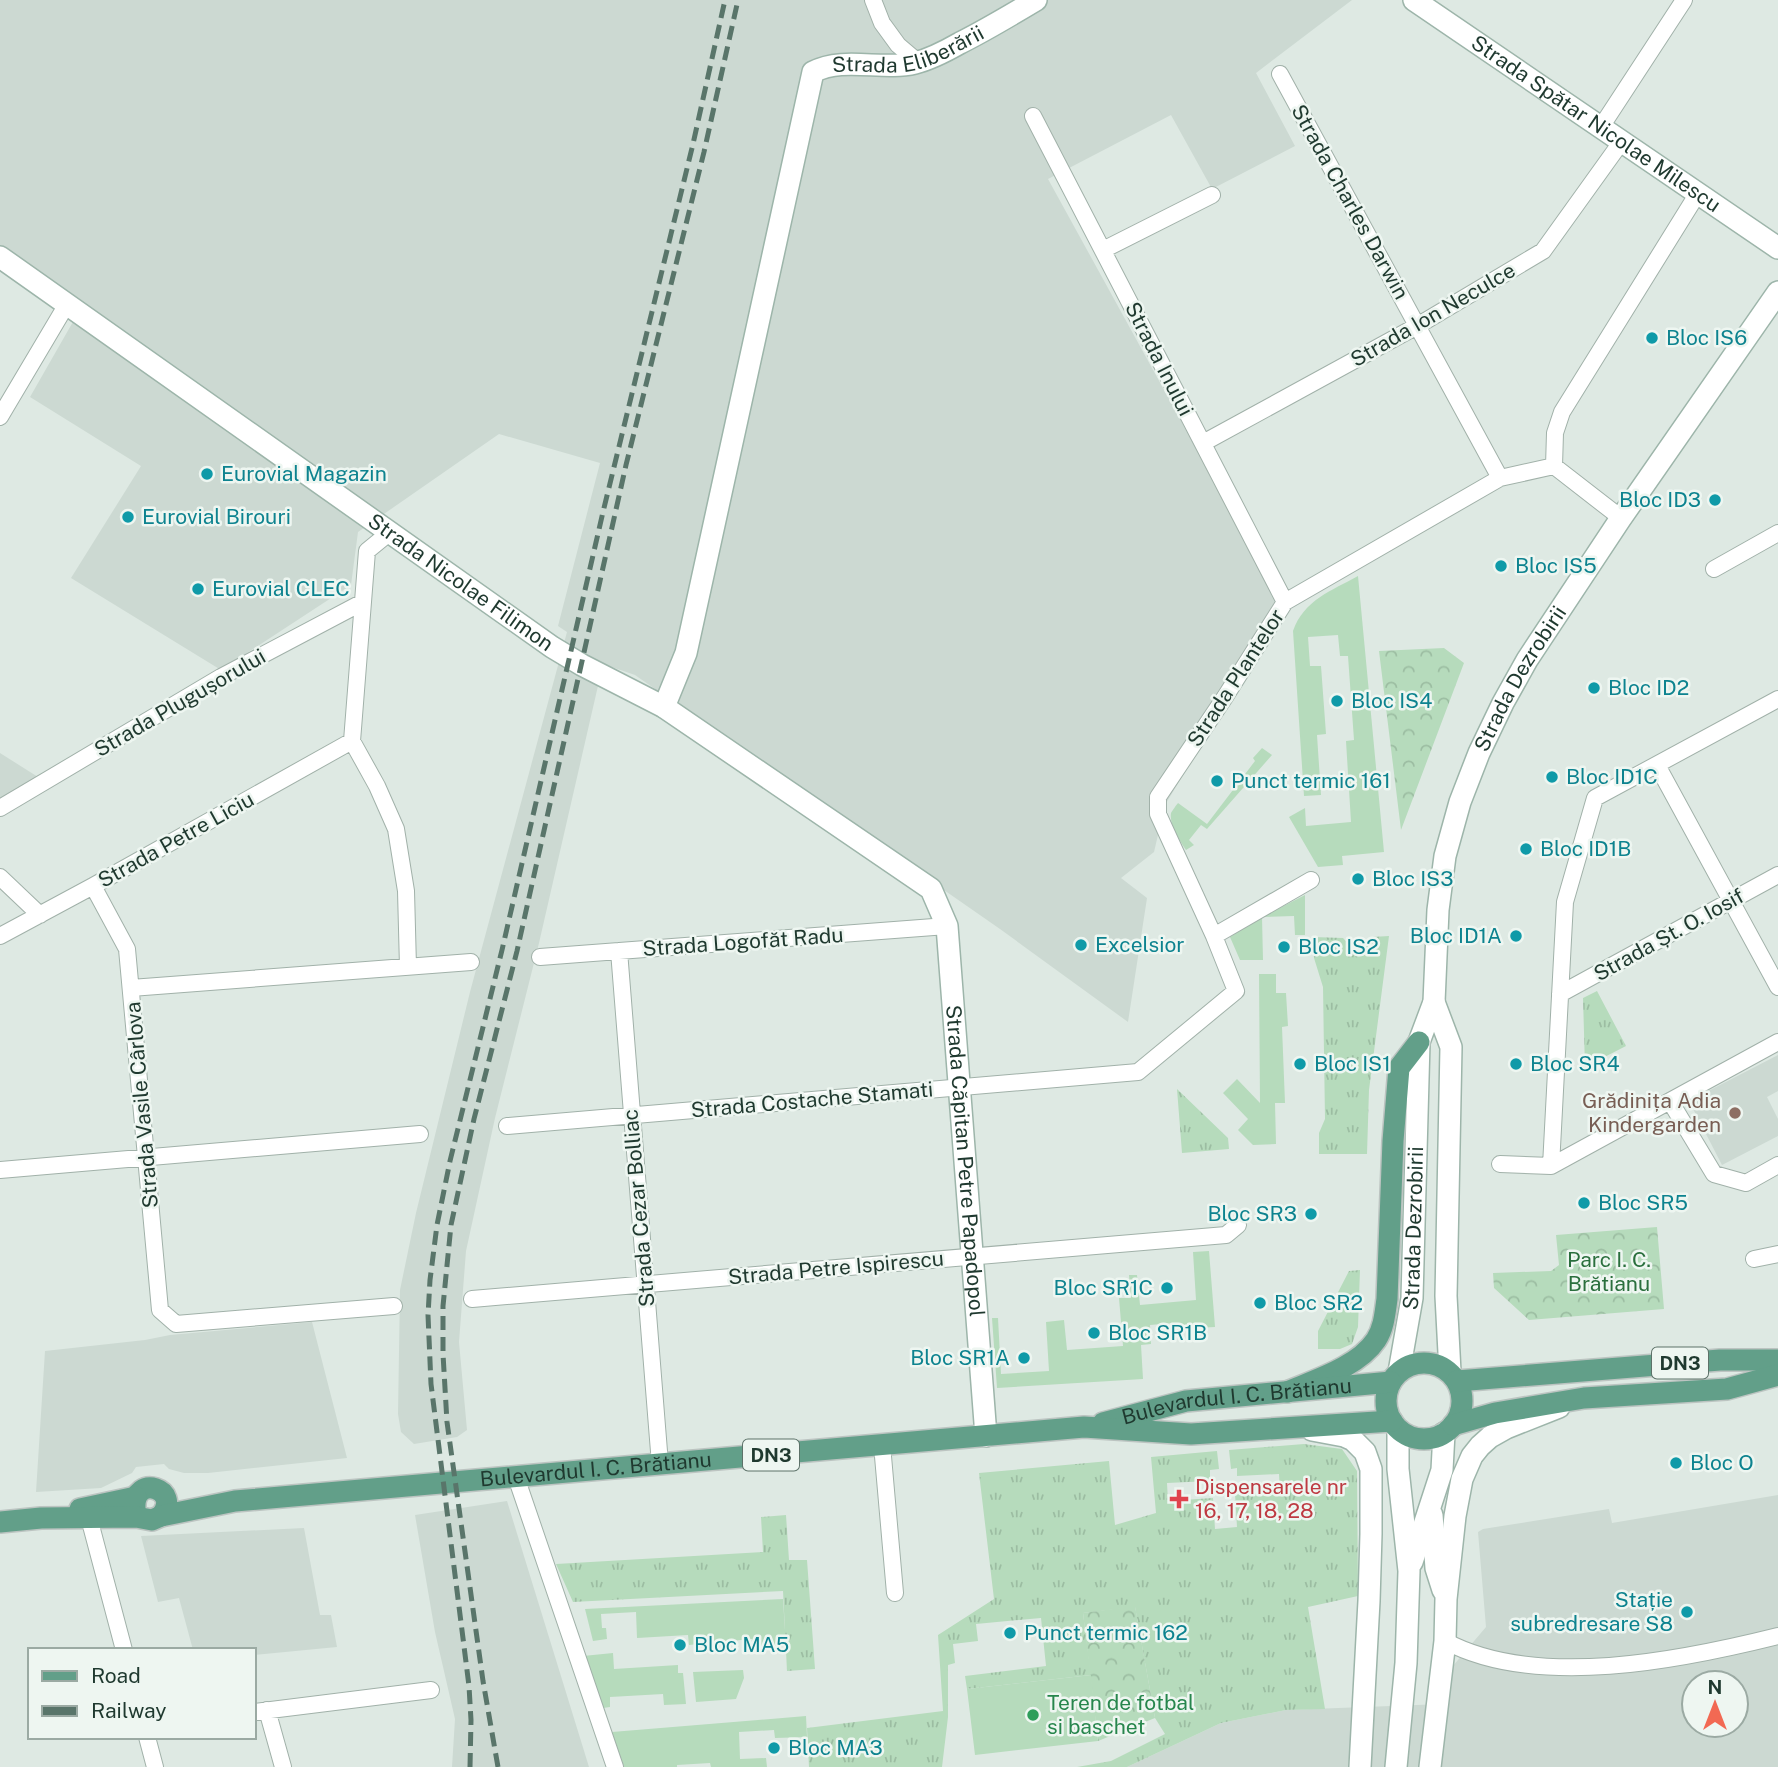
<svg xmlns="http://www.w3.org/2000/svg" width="1778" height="1767" viewBox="0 0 1778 1767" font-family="'Public Sans',sans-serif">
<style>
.built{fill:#ccd9d2;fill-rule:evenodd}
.grass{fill:url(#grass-tufts)}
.forest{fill:url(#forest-crowns)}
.garden{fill:#b6dbbc}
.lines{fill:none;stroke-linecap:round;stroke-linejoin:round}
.street-casing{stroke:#a1b1a9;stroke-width:18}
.secondary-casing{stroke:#9db5aa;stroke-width:24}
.primary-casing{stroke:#bcc4c1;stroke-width:24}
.street{stroke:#fff;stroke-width:16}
.secondary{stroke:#fff;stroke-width:21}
.primary{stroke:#629f89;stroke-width:21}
.rail{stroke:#59756a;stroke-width:5;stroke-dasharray:14 7;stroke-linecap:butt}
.culture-dot{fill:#0f9aa8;stroke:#eef6f1;stroke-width:2.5}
.education-dot{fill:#8d6e63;stroke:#eef6f1;stroke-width:2.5}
.health-dot{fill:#e0444e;stroke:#eef6f1;stroke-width:2.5}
.leisure-dot{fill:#2e9e5b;stroke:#eef6f1;stroke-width:2.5}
.labels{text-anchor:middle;stroke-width:5;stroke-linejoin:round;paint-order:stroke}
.shield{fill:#eef6f1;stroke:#5d7269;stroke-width:2}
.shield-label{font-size:19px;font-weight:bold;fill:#1f392f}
.street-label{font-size:21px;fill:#1f392f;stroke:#eef6f1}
.culture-label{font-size:21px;fill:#0d838f;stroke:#eef6f1;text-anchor:start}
.education-label{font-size:21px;fill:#785e54;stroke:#eef6f1;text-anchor:end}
.park-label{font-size:21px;fill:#2a6f3d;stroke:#eef6f1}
.health-label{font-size:21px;fill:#be3a42;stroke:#eef6f1;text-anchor:start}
.leisure-label{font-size:21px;fill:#27864d;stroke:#eef6f1;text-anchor:start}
</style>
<defs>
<pattern id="grass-tufts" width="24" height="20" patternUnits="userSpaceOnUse" patternTransform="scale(1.75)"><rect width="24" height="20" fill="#b6dbbc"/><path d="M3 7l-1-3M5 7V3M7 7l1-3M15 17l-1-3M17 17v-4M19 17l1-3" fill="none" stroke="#9cbda2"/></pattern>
<pattern id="forest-crowns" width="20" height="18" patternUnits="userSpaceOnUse" patternTransform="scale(1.75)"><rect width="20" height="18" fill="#b6dbbc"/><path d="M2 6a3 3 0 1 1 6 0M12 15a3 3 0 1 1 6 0" fill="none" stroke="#9cbda2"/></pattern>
</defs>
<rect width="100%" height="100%" fill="#dee9e3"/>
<!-- built -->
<path class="built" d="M0 0H1352L1256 73 1295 146 1212 189 1171 115 1048 179 1284 608 1165 805 1154 852 1121 878 1147 898 1128 1022 1000 929 635 675 603 664 539 943 495 1118 466 1251 459 1342 467 1430 457 1437 414 1444 401 1432 398 1414 400 1290 416 1213 470 992 567 632 558 626 600 463 499 434 358 532 351 585 221 670 71 578 141 466 30 397 74 320 0 270Z
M0 753 38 777 0 801Z
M1778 1055V1091L1767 1097 1778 1119V1136L1722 1165 1689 1101Z
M312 1322 347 1458 208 1473H184L169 1469 164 1464 136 1467 132 1473 101 1488 36 1492 45 1351 145 1340 170 1335Z
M1778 1495V1767H1127L1221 1723 1286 1710 1443 1704 1452 1667 1486 1627 1478 1532 1483 1529 1609 1509 1612 1523ZM1694 1683H1736V1725H1694Z
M507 1501 589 1767H452L455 1719 435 1632 415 1515Z
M304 1528 320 1615H331L337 1647 254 1655V1650H193L179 1598 158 1602 141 1536Z"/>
<!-- grass -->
<path class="grass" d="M1389 936 1369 1090 1367 1154H1319V1133L1325 1119 1323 987 1314 958 1313 937 1343 938 1354 950H1360L1372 937Z
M1597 991 1626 1046 1585 1067 1583 998Z
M1177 1089 1228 1138 1229 1149 1182 1153Z
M1360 1270 1358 1327 1352 1344 1340 1349H1318V1331L1349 1271Z
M1304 1444 1342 1449 1357 1471 1358 1596 1308 1607 1325 1709 1286 1710 1221 1723 1127 1767H1077L1111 1761 1165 1734 1155 1718 1135 1607 1083 1613 1091 1675 967 1689 965 1676 1046 1666 1041 1618 976 1624 978 1641 953 1644 955 1663 948 1665V1717L942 1767H809L807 1728 943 1711 938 1635 994 1599 979 1473 1109 1461 1115 1525 1156 1513 1151 1457 1217 1451 1219 1469 1210 1470V1481L1167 1483 1168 1501 1213 1498 1215 1529 1237 1527 1235 1494 1280 1492 1279 1474 1237 1476V1468L1231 1469 1229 1450Z
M786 1515 789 1560H807L815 1669 787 1671 783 1591 573 1602 556 1564 763 1552 761 1517Z"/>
<!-- forest -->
<path class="forest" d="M1444 648 1464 663 1401 830 1379 651Z
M1657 1227 1664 1309 1529 1320 1494 1288 1493 1273 1551 1271 1559 1265 1556 1235Z
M1135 1606 1155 1718 1098 1741 1083 1613Z"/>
<!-- garden -->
<path class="garden" d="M1358 576 1384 852 1342 856 1343 865 1318 867 1289 817 1305 808 1306 826 1351 822 1346 741 1354 740 1348 656H1340L1338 635 1308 637 1310 666H1321L1326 734 1317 735 1321 795 1304 796 1293 631C1304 600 1331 591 1358 576Z
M1262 748 1272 755 1207 829 1201 825 1189 840 1194 845 1186 850C1180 841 1169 825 1171 813 1172 811 1177 804 1178 803L1207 824 1255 761 1253 758Z
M1305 895V935H1295L1294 916 1262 917 1263 960H1240L1230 937 1262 917Z
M1259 974H1276V993H1286L1288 1026 1282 1027 1285 1103H1275L1276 1144 1253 1145 1238 1130 1248 1119 1223 1093 1237 1079 1260 1103Z
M1209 1251 1215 1327 1174 1329 1173 1323 1150 1325 1151 1344 1141 1345 1143 1379 997 1388 992 1318H998L1001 1374 1049 1371 1046 1322 1064 1320 1067 1350 1123 1346 1119 1298H1131L1129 1275H1137L1140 1305 1196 1300 1193 1252Z
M783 1599 786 1646 753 1647 752 1639 689 1645 688 1635 637 1638 636 1612 601 1614 602 1628H606L607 1639 593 1641 585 1609Z
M613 1653 614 1669 678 1665V1673H683L686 1704 664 1705 663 1694 610 1697V1707L603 1708 583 1656Z
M743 1670 744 1678 736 1699 696 1702 693 1672Z
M1091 1675 1098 1741 975 1755 967 1689Z
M806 1716 807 1737 775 1738 774 1730 739 1732 740 1759 766 1758 767 1767H711L710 1763 677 1765V1767H624L612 1732Z"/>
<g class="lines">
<defs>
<path id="street" d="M873 0 882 23 898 45 918 62
M1280 74 1500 478
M1033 116 1285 602
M1601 127 1684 0
M1103 250 1212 195
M0 417 67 304
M1203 443 1417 326 1543 251 1622 141
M1554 466 1555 433 1562 412 1698 193
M1554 466 1621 518
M389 533 367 551 352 741 377 786 396 829 406 891 408 967
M1714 569 1778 533
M1657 765 1778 987
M0 808 221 677 363 602
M0 877 40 915
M93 886 127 949 160 1310 176 1324 394 1306
M0 936 93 886 352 741
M1214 936 1311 880
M619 951 660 1464
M540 957 947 926
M131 988 471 962
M1560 994 1778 875
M1670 1101 1714 1174 1746 1183 1778 1165
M507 1126 1138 1072 1236 991 1214 936 1158 814V797L1225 697 1285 602 1500 478 1554 466
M1500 1164 1551 1166 1778 1042
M1551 1166 1565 902 1595 798 1778 699
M0 1170 420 1134
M1754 1259 1778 1254
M472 1299 1226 1235 1238 1225
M882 1445 895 1593
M516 1477 615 1767
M89 1518 124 1650
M1445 1641C1536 1690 1682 1660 1778 1636
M267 1710 283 1767
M254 1712 431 1690
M147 1737 155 1767"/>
<g id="secondary">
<path id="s1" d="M1414 0 1778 248"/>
<path id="s2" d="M0 257 552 647 582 665 664 707 931 889 947 926 986 1436"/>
<path id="s3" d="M664 707 686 653 813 72C844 56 882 71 915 63 931 59 946 51 960 43 986 30 1011 15 1036 0"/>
<path d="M1434 1002 1451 1047 1446 1296 1450 1372"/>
<path id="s4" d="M1399 1372 1412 1298 1419 1042 1434 1002 1438 910 1445 856 1460 802 1479 753 1503 703 1527 660 1621 518 1778 292"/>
<path d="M1312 1430 1344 1436 1353 1440 1365 1452 1371 1469V1534L1369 1601 1360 1767"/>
<path d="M1432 1515 1436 1568 1443 1590"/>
<path d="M1412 1562 1442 1470 1444 1433"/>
<path d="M1396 1767 1406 1663 1409 1571 1398 1469V1430"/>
<path d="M1430 1767 1445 1641 1446 1599 1455 1516 1462 1479 1472 1456 1480 1446 1490 1437 1506 1428 1559 1407"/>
</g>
<g id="primary">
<circle cx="1424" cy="1401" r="38"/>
<path d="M1457 1381 1720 1360H1778"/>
<path d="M1287 1392C1315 1380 1358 1367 1376 1340 1384 1328 1385 1313 1387 1299L1393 1141 1399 1068 1419 1042"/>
<path id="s5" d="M1103 1423 1186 1401 1391 1382"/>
<path d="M1453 1425 1495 1413 1584 1398 1727 1389 1778 1375"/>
<path d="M135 1508C133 1473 183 1489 161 1516"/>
<path d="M80 1509 136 1497"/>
<path id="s6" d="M0 1522 41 1518 136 1517 152 1520 161 1516 235 1501 1084 1427 1191 1434 1392 1421"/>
</g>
</defs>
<!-- street casing -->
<use href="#street" class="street-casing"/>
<!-- secondary casing -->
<use href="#secondary" class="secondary-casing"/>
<!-- primary casing -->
<use href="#primary" class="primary-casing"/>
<!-- street -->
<use href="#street" class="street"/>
<!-- secondary -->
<use href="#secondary" class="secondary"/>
<!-- primary -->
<use href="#primary" class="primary"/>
<!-- rail -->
<path class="rail" d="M470 1767 471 1720 469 1686 431 1384 428 1315 430 1280 437 1225 450 1161 502 950 603 512 693 144 725 0
M498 1767 483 1681 447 1422 443 1354V1306L451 1225 474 1119 517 951 626 465 704 152 738 0"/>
</g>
<!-- markers -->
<g class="culture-dot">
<circle cx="1652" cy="338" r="7"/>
<circle cx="207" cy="474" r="7"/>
<circle cx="1715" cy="500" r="7"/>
<circle cx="128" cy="517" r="7"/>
<circle cx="1501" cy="566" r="7"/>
<circle cx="198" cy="589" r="7"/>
<circle cx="1594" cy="688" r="7"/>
<circle cx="1337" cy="701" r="7"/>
<circle cx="1552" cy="777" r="7"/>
<circle cx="1217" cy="781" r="7"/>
<circle cx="1526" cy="849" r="7"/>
<circle cx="1358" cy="879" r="7"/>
<circle cx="1516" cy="936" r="7"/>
<circle cx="1081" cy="945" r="7"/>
<circle cx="1284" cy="947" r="7"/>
<circle cx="1300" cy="1064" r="7"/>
<circle cx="1516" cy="1064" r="7"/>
<circle cx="1584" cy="1203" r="7"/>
<circle cx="1311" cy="1214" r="7"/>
<circle cx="1167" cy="1288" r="7"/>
<circle cx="1260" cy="1303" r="7"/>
<circle cx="1094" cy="1333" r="7"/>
<circle cx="1024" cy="1358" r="7"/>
<circle cx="1676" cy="1463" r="7"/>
<circle cx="1687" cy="1612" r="7"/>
<circle cx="1010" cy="1633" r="7"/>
<circle cx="680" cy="1645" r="7"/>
<circle cx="774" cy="1748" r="7"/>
</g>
<circle class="education-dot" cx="1735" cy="1113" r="7"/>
<path class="health-dot" d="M1175.5 1488.5h7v7h7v7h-7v7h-7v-7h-7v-7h7z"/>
<circle class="leisure-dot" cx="1033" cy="1715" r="7"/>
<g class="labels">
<!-- shield labels -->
<g class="shield">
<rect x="1652" y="1347.5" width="56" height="31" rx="5"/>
<rect x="743" y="1439.5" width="56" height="31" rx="5"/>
</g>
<g class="shield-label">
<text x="1680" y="1370">DN3</text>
<text x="771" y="1462">DN3</text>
</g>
<!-- street labels -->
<g class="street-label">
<text dy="7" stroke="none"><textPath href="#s3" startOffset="752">Strada Eliberării</textPath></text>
<text dy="7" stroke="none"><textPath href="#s1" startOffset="220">Strada Spătar Nicolae Milescu</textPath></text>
<text transform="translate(1350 202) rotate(61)" y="7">Strada Charles Darwin</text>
<text transform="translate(1433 315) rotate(-30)" y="7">Strada Ion Neculce</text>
<text transform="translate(1159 359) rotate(63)" y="7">Strada Inului</text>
<text dy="7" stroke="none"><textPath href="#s2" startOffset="564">Strada Nicolae Filimon</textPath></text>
<text transform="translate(1236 678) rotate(-57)" y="7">Strada Plantelor</text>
<text dy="7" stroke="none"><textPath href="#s4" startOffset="714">Strada Dezrobirii</textPath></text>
<text transform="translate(180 703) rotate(-30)" y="7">Strada Plugușorului</text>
<text transform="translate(176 840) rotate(-29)" y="7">Strada Petre Liciu</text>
<text transform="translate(1669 935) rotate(-29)" y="7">Strada Șt. O. Iosif</text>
<text transform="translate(743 942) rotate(-4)" y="7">Strada Logofăt Radu</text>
<text transform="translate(812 1100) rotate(-5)" y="7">Strada Costache Stamati</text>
<text transform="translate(142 1105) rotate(-95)" y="7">Strada Vasile Cârlova</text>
<text dy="7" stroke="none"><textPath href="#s2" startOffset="1402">Strada Căpitan Petre Papadopol</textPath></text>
<text transform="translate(639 1208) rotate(-95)" y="7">Strada Cezar Bolliac</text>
<text dy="7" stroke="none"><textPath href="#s4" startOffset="145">Strada Dezrobirii</textPath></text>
<text transform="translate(836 1268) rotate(-5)" y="7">Strada Petre Ispirescu</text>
<text dy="7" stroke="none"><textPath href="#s5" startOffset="136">Bulevardul I. C. Brătianu</textPath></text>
<text dy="7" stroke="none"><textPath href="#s6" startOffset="600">Bulevardul I. C. Brătianu</textPath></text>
</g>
<!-- culture labels -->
<g class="culture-label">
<text x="1666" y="345">Bloc IS6</text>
<text x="221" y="481">Eurovial Magazin</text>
<text x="1701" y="507" text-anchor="end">Bloc ID3</text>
<text x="142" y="524">Eurovial Birouri</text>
<text x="1515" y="573">Bloc IS5</text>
<text x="212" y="596">Eurovial CLEC</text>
<text x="1608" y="695">Bloc ID2</text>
<text x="1351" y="708">Bloc IS4</text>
<text x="1566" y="784">Bloc ID1C</text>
<text x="1231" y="788">Punct termic 161</text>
<text x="1540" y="856">Bloc ID1B</text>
<text x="1372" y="886">Bloc IS3</text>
<text x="1502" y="943" text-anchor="end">Bloc ID1A</text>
<text x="1095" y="952">Excelsior</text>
<text x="1298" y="954">Bloc IS2</text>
<text x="1314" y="1071">Bloc IS1</text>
<text x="1530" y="1071">Bloc SR4</text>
<text x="1598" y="1210">Bloc SR5</text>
<text x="1297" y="1221" text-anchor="end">Bloc SR3</text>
<text x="1153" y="1295" text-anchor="end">Bloc SR1C</text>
<text x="1274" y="1310">Bloc SR2</text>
<text x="1108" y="1340">Bloc SR1B</text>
<text x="1010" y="1365" text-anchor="end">Bloc SR1A</text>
<text x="1690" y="1470">Bloc O</text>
<text x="1673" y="1607" text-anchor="end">Stație<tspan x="1673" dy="24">subredresare S8</tspan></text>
<text x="1024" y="1640">Punct termic 162</text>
<text x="694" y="1652">Bloc MA5</text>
<text x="788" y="1755">Bloc MA3</text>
</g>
<!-- education labels -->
<g class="education-label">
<text x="1721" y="1108">Grădinița Adia<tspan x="1721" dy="24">Kindergarden</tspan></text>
</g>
<!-- park labels -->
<g class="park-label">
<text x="1609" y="1267">Parc I. C.<tspan x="1609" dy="24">Brătianu</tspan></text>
</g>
<!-- health labels -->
<g class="health-label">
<text x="1195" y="1494">Dispensarele nr<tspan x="1195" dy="24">16, 17, 18, 28</tspan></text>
</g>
<!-- leisure labels -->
<g class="leisure-label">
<text x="1047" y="1710">Teren de fotbal<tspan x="1047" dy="24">si baschet</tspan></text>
</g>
</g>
<!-- legend -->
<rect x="28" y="1648" width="228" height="91" fill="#eef6f1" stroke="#9baaa3" stroke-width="2"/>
<rect x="42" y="1671" width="35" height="10" fill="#629f89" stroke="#9baaa3" stroke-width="2"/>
<text x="91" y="1683" font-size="21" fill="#1f392f">Road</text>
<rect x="42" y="1706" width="35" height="10" fill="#59756a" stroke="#9baaa3" stroke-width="2"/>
<text x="91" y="1718" font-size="21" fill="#1f392f">Railway</text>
<!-- north arrow -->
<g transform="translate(1715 1704)"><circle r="33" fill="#eef6f1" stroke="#9baaa3" stroke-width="2"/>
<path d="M0-5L12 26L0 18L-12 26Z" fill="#f26953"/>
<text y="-10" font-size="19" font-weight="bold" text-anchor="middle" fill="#1f392f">N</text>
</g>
</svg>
